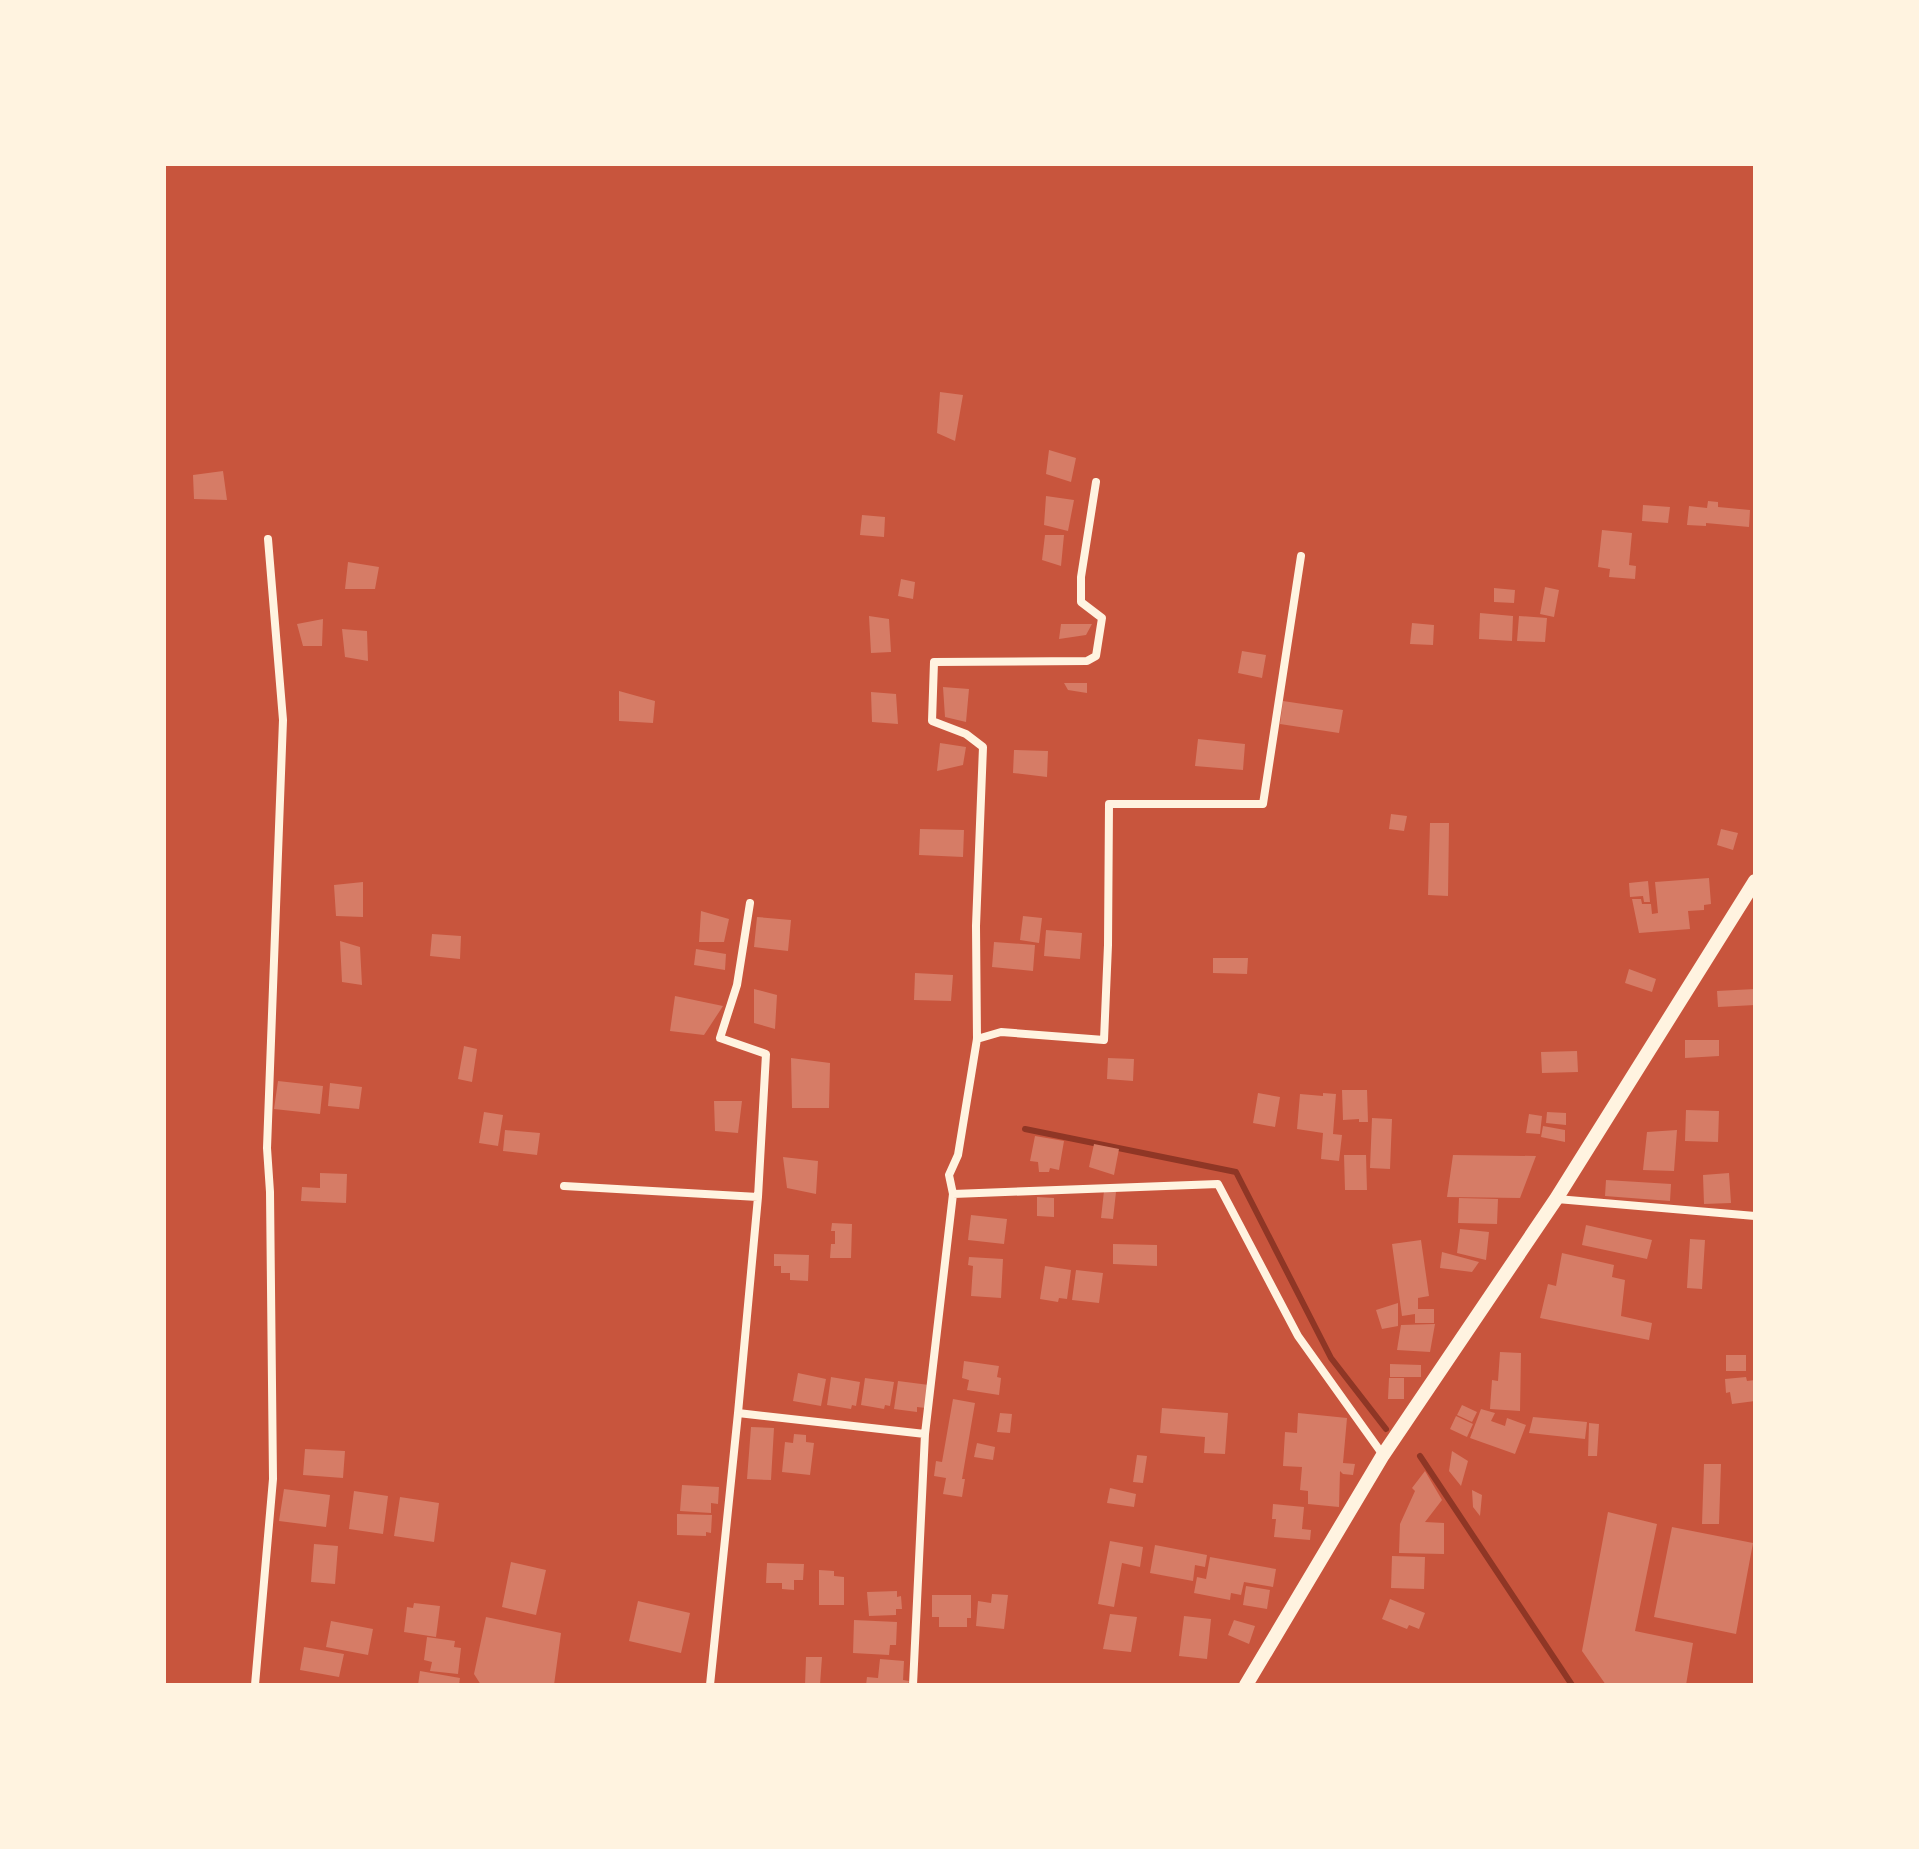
<svg xmlns="http://www.w3.org/2000/svg" width="1919" height="1849" viewBox="0 0 1919 1849" font-family="'Asap Condensed',sans-serif">
<style>
.lines{fill:none;stroke-linecap:round;stroke-linejoin:round}
.stream{stroke:#8f3625;stroke-width:6}
.building{fill:#d67c66}
.minor{stroke:#fff3e0;stroke-width:8}
.primary{stroke:#fff3e0;stroke-width:14}
</style>
<rect width="100%" height="100%" fill="#c8553d"/>
<g class="lines">
<!-- stream -->
<path class="stream" d="M1025 1129 1236 1172 1331 1358 1386 1429
M1420 1456 1572 1685"/>
</g>
<!-- building -->
<path class="building" d="M940 392 963 395 955 441 937 433Z
M1049 450 1076 458 1071 482 1046 474Z
M223 471 227 500 194 499 193 475Z
M1046 496 1074 500 1068 531 1044 525Z
M1708 501 1718 502V507L1750 510 1749 527 1706 523V526L1687 525 1689 506 1707 508Z
M1643 505 1670 507 1668 523 1642 521Z
M862 515 885 517 884 537 860 535Z
M1602 530 1632 533 1629 565 1636 566 1635 579 1609 577 1610 569 1598 567Z
M1045 535H1064L1061 566 1042 560Z
M348 562 379 567 375 589H345Z
M901 579 915 582 913 599 898 596Z
M1545 587 1559 590 1554 617 1540 614Z
M1494 588 1515 590 1514 603 1494 602Z
M1480 613 1513 616 1512 641 1479 639Z
M869 616 889 619 891 652 871 653Z
M1519 616 1547 618 1545 642 1517 641Z
M323 619 322 646H303L297 624Z
M1412 623 1434 625 1433 645 1410 644Z
M1061 624H1092L1086 635 1059 639Z
M342 629 367 631 368 661 345 657Z
M1242 651 1266 655 1262 678 1238 673Z
M1064 683H1087V693L1068 690Z
M943 687 969 689 966 722 945 717Z
M619 691 655 701 653 723 619 721Z
M871 692 896 694 898 724 872 722Z
M1283 701 1343 710 1339 733 1280 724Z
M1198 739 1245 744 1243 770 1195 766Z
M940 743 966 747 963 765 937 771Z
M1014 750 1048 751 1047 777 1013 773Z
M1391 814 1407 816 1404 831 1389 829Z
M1430 823H1449L1448 896 1428 895Z
M920 829 964 830 963 857 919 855Z
M1721 829 1738 833 1733 850 1717 845Z
M1709 878 1711 904 1704 905V910L1688 911 1690 929 1639 933 1632 899H1641L1642 904H1651L1652 914 1658 913 1655 882Z
M1648 881 1650 902H1644L1643 896 1630 897 1629 883Z
M363 882V917L336 916 334 885Z
M701 911 729 919 724 942H699Z
M1023 916 1042 918 1039 943 1020 940Z
M757 917 791 920 788 951 754 947Z
M1046 930 1082 933 1080 959 1044 956Z
M432 934 461 936 460 959 430 956Z
M340 941 360 947 362 985 342 982Z
M994 942 1035 945 1033 971 992 967Z
M696 949 726 954 725 970 694 965Z
M1213 958H1248L1247 974 1213 973Z
M1629 969 1656 979 1652 992 1625 983Z
M915 973 953 975 951 1001 914 1000Z
M754 989 777 995 775 1029 754 1023Z
M1755 989V1005L1718 1007 1717 991Z
M675 996 723 1006 704 1035 670 1031Z
M1685 1040H1719V1056L1685 1058Z
M464 1046 477 1049 472 1082 458 1079Z
M1577 1051 1578 1072 1542 1073 1541 1052Z
M791 1058 830 1063 829 1108H792Z
M1108 1058 1134 1059 1133 1081 1107 1079Z
M278 1081 323 1086 320 1114 274 1109Z
M330 1083 362 1087 359 1109 328 1106Z
M1342 1090H1367L1368 1122H1359V1119L1343 1120Z
M1258 1093 1280 1097 1275 1127 1253 1123Z
M1323 1093 1336 1094 1333 1134 1342 1135 1339 1161 1321 1159 1323 1133 1297 1129 1300 1094 1323 1096Z
M714 1101H742L738 1133 715 1131Z
M1686 1110 1719 1111 1718 1142 1685 1141Z
M484 1112 503 1115 498 1146 479 1143Z
M1547 1112 1566 1113V1125L1546 1123Z
M1529 1114 1542 1116 1540 1134 1526 1133Z
M1372 1118 1392 1119 1390 1169 1370 1168Z
M1543 1126 1565 1130V1142L1541 1137Z
M505 1130 540 1133 537 1155 503 1151Z
M1677 1130 1674 1171 1643 1170 1647 1132Z
M1035 1136 1064 1141 1059 1170 1050 1168 1049 1172H1039L1038 1162 1030 1161Z
M1094 1144 1119 1149 1114 1175 1089 1167Z
M1344 1155H1366L1367 1190H1345Z
M1453 1155 1536 1156 1520 1198 1447 1197Z
M783 1157 818 1161 816 1194 787 1188Z
M320 1173 347 1174 346 1203 301 1201 302 1187 320 1188Z
M1729 1173 1731 1203 1704 1204 1703 1175Z
M1606 1180 1671 1184 1670 1201 1605 1196Z
M1104 1191 1116 1192 1113 1219 1101 1218Z
M1037 1197 1054 1198V1217L1037 1216Z
M1459 1198 1498 1199 1497 1224 1458 1223Z
M971 1215 1007 1219 1004 1244 968 1240Z
M832 1223 852 1224 851 1258H830L831 1244H835V1231H831Z
M1586 1225 1652 1240 1647 1259 1582 1245Z
M1460 1229 1489 1232 1486 1260 1457 1253Z
M1690 1239 1705 1240 1702 1289 1687 1288Z
M1421 1240 1429 1296 1418 1298V1309H1434V1323H1415V1314L1402 1316 1392 1244Z
M1113 1244 1157 1245V1266L1113 1264Z
M1442 1252 1479 1262 1472 1272 1440 1268Z
M1562 1253 1614 1265 1612 1277 1625 1280 1621 1316 1652 1323 1649 1340 1540 1318 1548 1284 1556 1286Z
M774 1254 809 1255 808 1281 790 1280V1273H781V1266H774Z
M969 1257 1003 1259 1001 1298 971 1296 973 1266 968 1265Z
M1045 1266 1071 1270 1067 1299 1059 1298 1058 1302 1040 1299Z
M1076 1270 1103 1273 1099 1303 1072 1300Z
M1398 1303V1326L1382 1329 1376 1310Z
M1435 1324 1430 1352 1397 1350 1401 1325Z
M1500 1352 1521 1353 1520 1411 1490 1409 1492 1380 1498 1381Z
M1726 1355H1746V1371H1726Z
M964 1361 999 1366 997 1377 1001 1378 999 1395 967 1390 969 1380 962 1378Z
M1390 1364 1421 1365V1377H1390Z
M798 1373 826 1379 821 1406 793 1401Z
M831 1377 860 1382 856 1406 852 1405 851 1409 827 1405Z
M1746 1377 1747 1381 1755 1380V1401L1732 1404 1730 1392 1726 1393 1725 1379Z
M865 1378 894 1382 890 1406 885 1405 884 1409 861 1405Z
M1389 1378H1404V1399H1388Z
M898 1381 929 1385 926 1408 917 1407V1412L894 1409Z
M953 1399 975 1403 962 1479H965L962 1497 943 1494 946 1478 934 1476 936 1461 942 1462Z
M1462 1405 1477 1412 1472 1422 1457 1415Z
M1162 1408 1228 1413 1225 1454 1204 1453 1205 1437 1160 1433Z
M1481 1409 1495 1413 1491 1421 1505 1426 1507 1418 1526 1425 1515 1454 1470 1438Z
M1000 1413 1012 1414 1010 1433 997 1432Z
M1298 1413 1347 1418 1343 1463 1355 1464 1353 1475 1343 1474 1340 1471 1339 1507 1308 1504V1491L1300 1490 1302 1467 1283 1466 1285 1432 1297 1433Z
M1456 1416 1473 1424 1467 1437 1450 1429Z
M1533 1417 1587 1422 1585 1439 1529 1433Z
M1589 1423 1599 1424 1597 1456H1588Z
M751 1427 774 1428 771 1480 747 1479Z
M794 1434 806 1435V1442L814 1443 810 1475 782 1472 785 1442 793 1443Z
M977 1443 995 1447 993 1460 974 1457Z
M305 1449 345 1451 343 1478 303 1475Z
M1452 1451 1468 1461 1461 1486 1449 1471Z
M1137 1455 1147 1456 1143 1483 1133 1482Z
M1704 1464H1721L1719 1524H1702Z
M1425 1471 1442 1500 1425 1522 1444 1523V1554L1399 1553 1400 1524 1415 1491 1412 1488Z
M682 1485 719 1487 718 1504 711 1503V1513L680 1511Z
M1110 1488 1136 1494 1134 1507 1107 1503Z
M284 1489 330 1495 326 1527 279 1521Z
M1472 1490 1482 1495 1480 1516 1473 1507Z
M354 1491 388 1496 383 1534 349 1529Z
M400 1497 439 1503 434 1542 394 1536Z
M1273 1504 1304 1507 1302 1529 1311 1530 1310 1540 1274 1537 1276 1519H1272Z
M1608 1512 1657 1524 1635 1631 1693 1643 1686 1685H1606L1582 1651Z
M677 1514 712 1515 711 1533 706 1532V1536L677 1535Z
M1672 1527 1753 1543 1736 1634 1654 1617Z
M1110 1541 1143 1547 1140 1567 1122 1563 1114 1607 1098 1604Z
M314 1544 338 1546 335 1584 311 1582Z
M1155 1545 1207 1555 1205 1567 1195 1565 1193 1581 1150 1573Z
M1392 1556 1425 1557 1424 1589 1391 1588Z
M1210 1557 1276 1569 1273 1587 1244 1582 1241 1595 1231 1593 1230 1600 1194 1593 1197 1577 1206 1579Z
M511 1562 546 1570 536 1615 502 1607Z
M767 1563 804 1564 803 1580H794V1590L782 1589V1583H766Z
M819 1570 834 1571V1576L844 1577V1605H819Z
M1246 1586 1270 1590 1267 1609 1243 1605Z
M897 1591V1597L901 1596 902 1609H896V1615L869 1616 867 1592Z
M992 1594 1008 1595 1004 1629 976 1626 978 1601 991 1603Z
M932 1595H971V1618H967V1627H939V1617H932Z
M1390 1599 1425 1613 1419 1629 1409 1625 1407 1629 1382 1619Z
M638 1601 690 1613 681 1653 629 1641Z
M414 1603 440 1606 436 1637 404 1632 407 1607 413 1608Z
M1110 1614 1137 1617 1131 1652 1103 1649Z
M1184 1616 1211 1619 1207 1659 1179 1656Z
M486 1617 561 1633 554 1685H481L474 1674Z
M854 1620 897 1622 896 1645H890L889 1655 853 1653Z
M1234 1620 1255 1626 1249 1644 1228 1635Z
M331 1621 373 1629 368 1655 326 1647Z
M427 1637 455 1641 454 1647 461 1648 458 1674 430 1671 432 1662 424 1660Z
M304 1647 344 1654 339 1677 300 1670Z
M806 1657H822L820 1685H805Z
M880 1659 904 1661 903 1680 909 1681 908 1685H866L867 1677 878 1678Z
M420 1671 460 1678 459 1685H418Z"/>
<g class="lines">
<!-- minor -->
<path class="minor" d="M977 1039 1001 1032 1104 1040 1108 945 1109 804H1263L1301 556
M564 1186 758 1197
M953 1194 949 1175 958 1155 977 1039 976 926 983 747 966 734 932 721 934 662 1087 661 1096 656 1102 618 1081 602V577L1096 482
M1557 1199 1755 1216
M738 1413 758 1197 766 1054 720 1038 737 985 750 903
M255 1685 273 1479 270 1192 267 1148 283 720 268 539
M710 1685 738 1413 925 1434 953 1194 1218 1184 1298 1336 1383 1455
M913 1685 925 1434"/>
<!-- primary -->
<path class="primary" d="M1246 1685 1383 1455 1556 1199 1755 881"/>
</g>
<!-- border -->
<rect width="1919" height="1849" fill="none" stroke="#fff3e0" stroke-width="332"/>
</svg>
